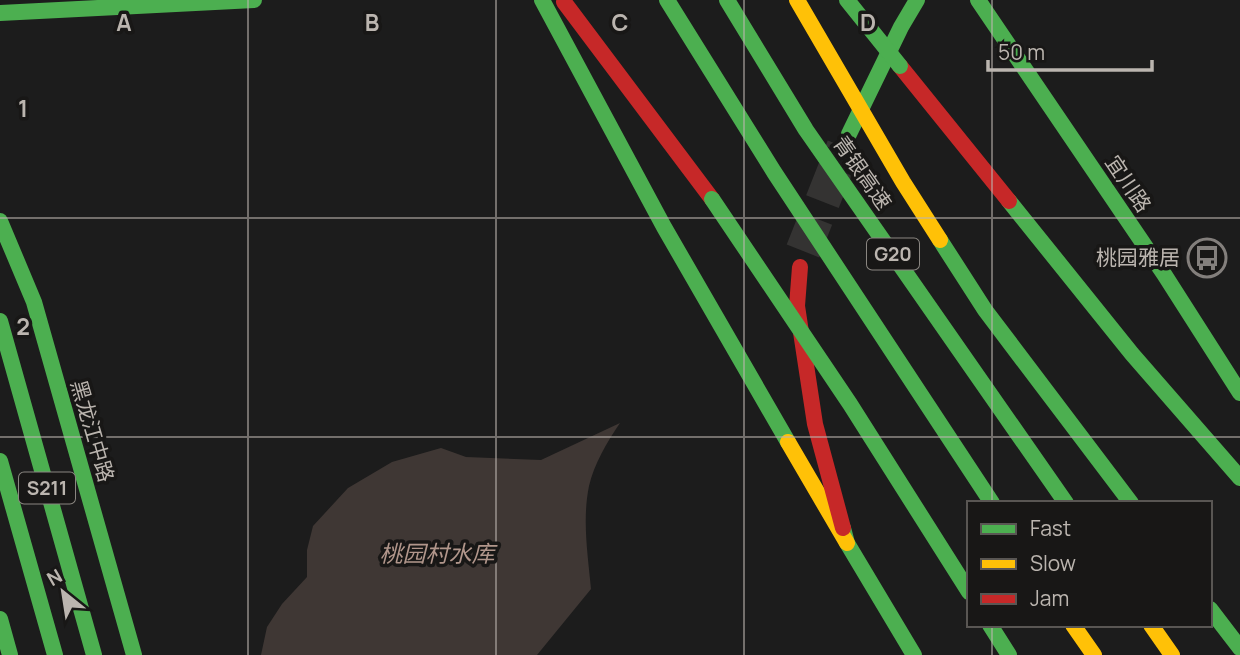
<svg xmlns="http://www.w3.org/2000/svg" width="1240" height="655" viewBox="0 0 1240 655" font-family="Manrope,'Noto Sans SC',sans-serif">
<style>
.water{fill:#3f3734}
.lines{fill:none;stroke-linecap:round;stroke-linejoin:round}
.secondary-tunnel{stroke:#343332;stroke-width:35;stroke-dasharray:35 18;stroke-linecap:butt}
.fast{stroke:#4caf50;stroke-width:16}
.slow{stroke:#ffc107;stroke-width:16}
.jam{stroke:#c62828;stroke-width:16}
.fast-bridge{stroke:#4caf50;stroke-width:16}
.slow-bridge{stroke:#ffc107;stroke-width:16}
.grid{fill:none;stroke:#bbb5af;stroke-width:2;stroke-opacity:0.55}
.labels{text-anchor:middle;stroke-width:7;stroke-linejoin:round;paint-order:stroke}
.shield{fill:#181716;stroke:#8a8681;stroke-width:2}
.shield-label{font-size:19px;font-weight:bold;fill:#bbb5af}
.street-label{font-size:21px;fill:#bbb5af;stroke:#181716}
.poi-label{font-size:21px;fill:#bbb5af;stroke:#181716;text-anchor:end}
.water-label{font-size:23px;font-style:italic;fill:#b1968b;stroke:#181716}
.grid-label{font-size:23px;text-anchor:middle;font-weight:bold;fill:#bbb5af;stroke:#181716;stroke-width:7;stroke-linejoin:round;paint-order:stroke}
</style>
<rect width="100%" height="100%" fill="#1c1c1c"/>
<!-- water -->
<path class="water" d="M620 423C607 442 594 464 589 486 582 520 588 556 591 589L537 655H261L267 627 282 604 307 577V550L313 526 348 488 392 462 441 448 466 457 541 460Z"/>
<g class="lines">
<!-- secondary-tunnel -->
<path class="secondary-tunnel" d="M803 251 844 147"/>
<!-- fast -->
<path class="fast" d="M542 0 664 227 788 442
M667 0 774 172 992 503
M727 0 806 130 1066 503
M978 0 1164 274 1240 393
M0 13 254 0
M849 134 901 27 917 0
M1009 201 1132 354 1240 478
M0 221 34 302 134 655
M0 321 94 655
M0 461 55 655
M843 528 847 543 914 655
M1210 609 1240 648
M0 619 10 655
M990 625 1009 655"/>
<!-- slow -->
<path class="slow" d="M788 442 847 543
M1073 625 1094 655
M1151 625 1172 655"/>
<!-- jam -->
<path class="jam" d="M564 2 712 199
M900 66 1009 201
M800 267 797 306 815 424 843 528"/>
<!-- fast-bridge -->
<path class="fast-bridge" d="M847 0 900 66
M712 199 850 404 969 592
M940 240 985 310 1131 503"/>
<!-- slow-bridge -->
<path class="slow-bridge" d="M797 0 903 182 940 240"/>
</g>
<!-- grid -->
<path class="grid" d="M248 0V655M496 0V655M744 0V655M992 0V503M0 218H1240M0 437H1240M992 625V655"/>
<!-- icons -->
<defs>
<symbol id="bus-ring" viewBox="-11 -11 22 22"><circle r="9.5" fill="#181716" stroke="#837f7c" stroke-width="1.5"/><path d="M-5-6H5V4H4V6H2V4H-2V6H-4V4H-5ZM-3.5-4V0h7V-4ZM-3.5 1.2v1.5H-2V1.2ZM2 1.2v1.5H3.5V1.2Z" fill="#837f7c"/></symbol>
</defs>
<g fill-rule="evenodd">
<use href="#bus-ring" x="1185" y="236" width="44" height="44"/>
</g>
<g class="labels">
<!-- shield labels -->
<g class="shield">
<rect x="867" y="238.5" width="52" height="31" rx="5"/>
<rect x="19" y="472.5" width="56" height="31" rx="5"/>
</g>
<g class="shield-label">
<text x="893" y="261">G20</text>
<text x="47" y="495">S211</text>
</g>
<!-- street labels -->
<g class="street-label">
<text transform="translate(862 173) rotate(55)" y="7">青银高速</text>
<text transform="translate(1128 184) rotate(56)" y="7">宜川路</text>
<text transform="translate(92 431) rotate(74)" y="7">黑龙江中路</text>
</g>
<!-- poi labels -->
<g class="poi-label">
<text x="1180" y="265">桃园雅居</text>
</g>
<!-- water labels -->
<g class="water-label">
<text x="437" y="562">桃园村水库</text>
</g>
</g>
<g class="grid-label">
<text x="124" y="31">A</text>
<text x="372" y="31">B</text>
<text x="620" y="31">C</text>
<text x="868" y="31">D</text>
<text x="23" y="117">1</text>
<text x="23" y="335">2</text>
</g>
<!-- legend -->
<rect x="967" y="501" width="245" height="126" fill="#181716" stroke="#595653" stroke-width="2"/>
<rect x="981" y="524" width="35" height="10" fill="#4caf50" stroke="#595653" stroke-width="2"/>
<text x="1030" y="536" font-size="21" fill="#bbb5af">Fast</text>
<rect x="981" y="559" width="35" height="10" fill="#ffc107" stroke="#595653" stroke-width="2"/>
<text x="1030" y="571" font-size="21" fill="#bbb5af">Slow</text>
<rect x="981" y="594" width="35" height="10" fill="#c62828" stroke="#595653" stroke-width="2"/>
<text x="1030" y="606" font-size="21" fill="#bbb5af">Jam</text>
<!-- north arrow -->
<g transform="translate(63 592) rotate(330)" stroke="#181716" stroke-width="5" paint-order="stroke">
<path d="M0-5L12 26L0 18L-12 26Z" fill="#bbb5af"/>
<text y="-10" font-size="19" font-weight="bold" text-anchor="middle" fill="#bbb5af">N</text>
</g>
<!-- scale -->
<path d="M988 60v10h164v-10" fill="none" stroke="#bbb5af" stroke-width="3.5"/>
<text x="998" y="60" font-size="21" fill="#bbb5af" stroke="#181716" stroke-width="5" paint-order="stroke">50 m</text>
</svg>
